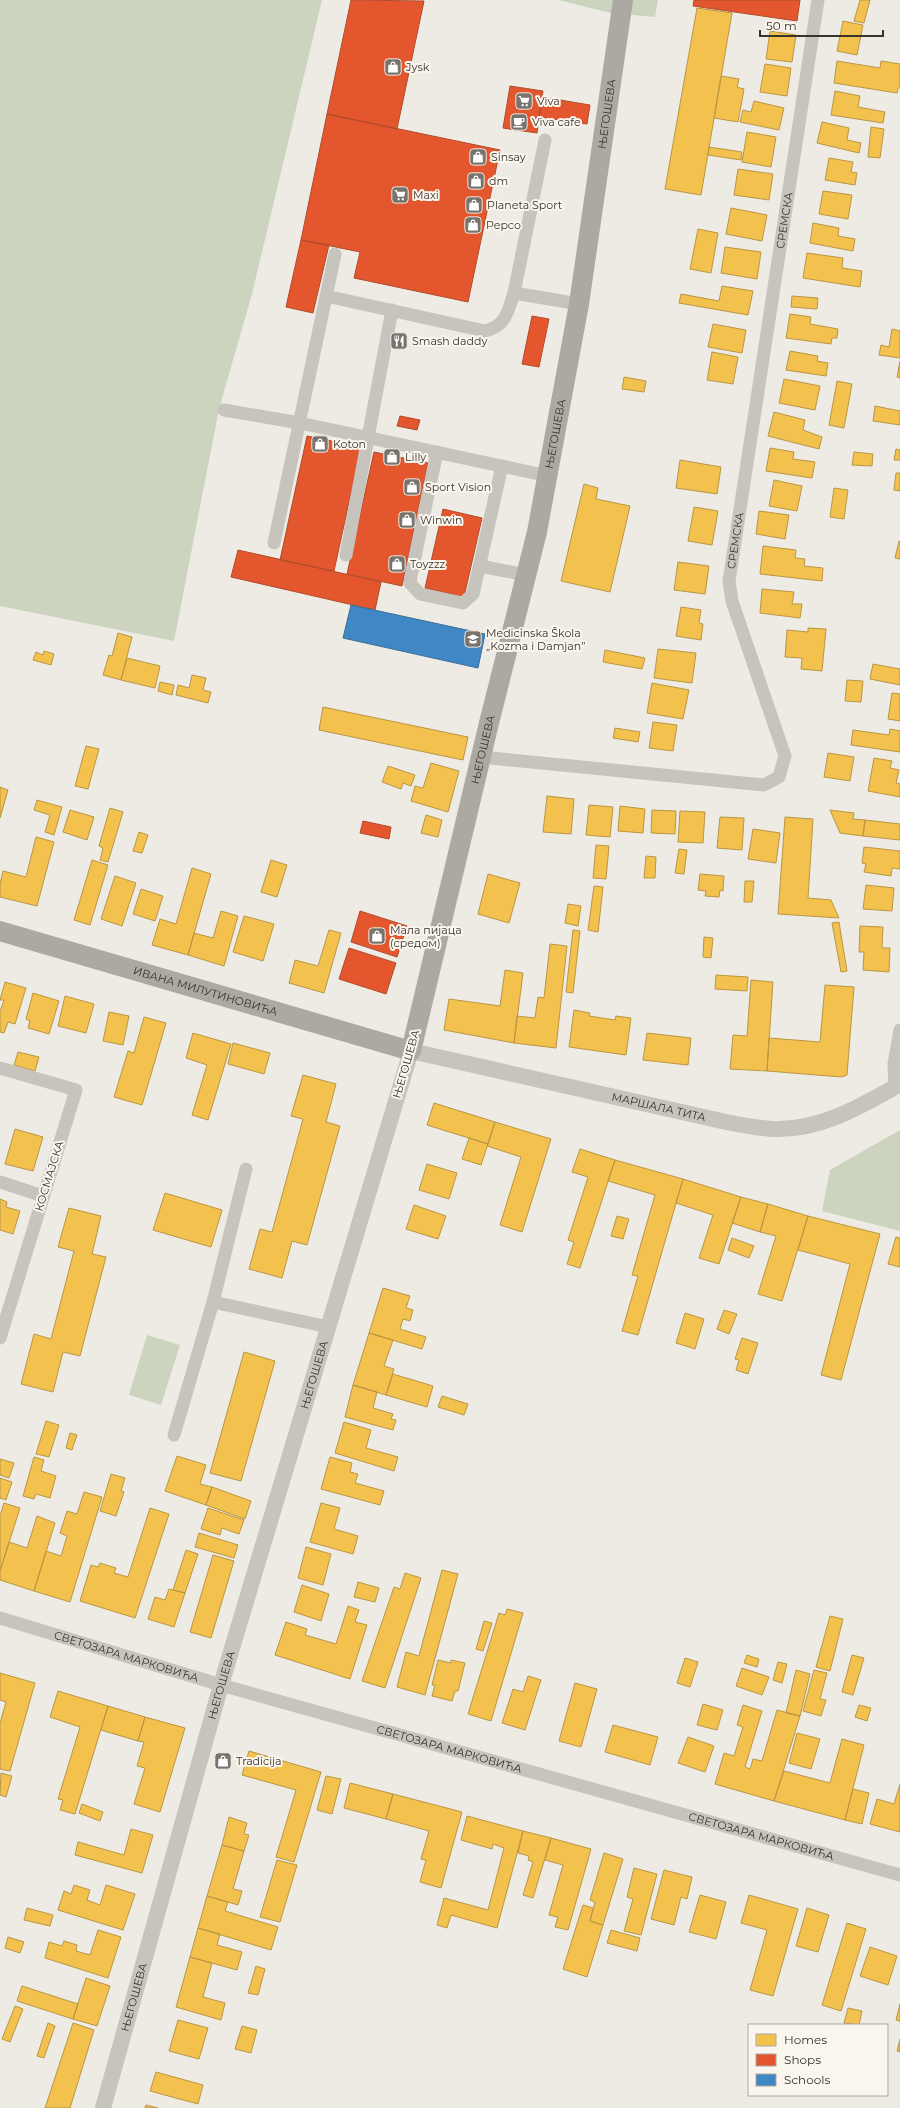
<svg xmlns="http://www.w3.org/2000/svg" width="900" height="2108" viewBox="0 0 900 2108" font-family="Montserrat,sans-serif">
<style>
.green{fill:#ccd4bf}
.homes{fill:#f2c14e;stroke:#ba9644}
.shops{fill:#e4572e;stroke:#b14c2d}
.schools{fill:#3f88c5;stroke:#3d6e97}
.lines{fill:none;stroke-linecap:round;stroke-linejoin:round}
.minor{stroke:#c7c3bd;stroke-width:13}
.tertiary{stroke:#c7c3bd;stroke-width:16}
.primary{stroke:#aca8a2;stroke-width:20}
.labels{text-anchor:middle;stroke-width:4;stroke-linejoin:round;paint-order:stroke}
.poi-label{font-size:11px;fill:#39322b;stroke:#faf6ed;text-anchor:start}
.street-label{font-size:11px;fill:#39322b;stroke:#faf6ed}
</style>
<rect width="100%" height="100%" fill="#eeebe4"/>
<!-- green -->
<path class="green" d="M0 0H322L252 294 219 409 174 641 0 606Z
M558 0H658L655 17 610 13Z
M900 1130V1231L822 1211 830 1170Z
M147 1335 180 1345 161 1405 129 1395Z"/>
<!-- homes -->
<path class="homes" d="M860 0H870L864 23 854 21Z
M697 8 732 13 701 195 665 189Z
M843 21 863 25 857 55 837 51Z
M770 31 796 35 792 62 766 59Z
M837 61 880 68 881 61 900 64V88H898L897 93 834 83Z
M765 64 791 68 787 96 760 92Z
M721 76 739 79 737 87 744 89 738 122 714 118Z
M835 91 860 96 858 107 885 112 883 123 831 115Z
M754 101 784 108 779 130 740 122 743 110 751 112Z
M822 122 849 128 847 140 861 143 859 153 817 143Z
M871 127 884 129 880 158 868 157Z
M747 132 776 137 771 167 742 162Z
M709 147 742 152 741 160 708 155Z
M829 158 853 162 851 172 857 173 855 185 825 180Z
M738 169 773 174 769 200 734 195Z
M823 191 852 195 848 219 819 214Z
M731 208 767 215 762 241 726 234Z
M813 223 839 228 838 236 855 239 853 251 810 243Z
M698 229 718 233 711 273 690 269Z
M725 247 761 252 757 279 721 273Z
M807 253 843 258 842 268 862 271 860 287 803 278Z
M722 286 753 291 748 315 679 303 681 294 719 301Z
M792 296 818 298 817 309 791 307Z
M790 314 811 317 810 324 838 329 837 338H832L831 344 786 338Z
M713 324 746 330 742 353 708 347Z
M892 329 900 331V358L879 355 881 345 889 347Z
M790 351 818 356 817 361 828 363 826 376 786 370Z
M712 352 738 357 733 384 707 380Z
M900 361V378L897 377Z
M624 377 646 381 644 392 622 389Z
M784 379 820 386 815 410 779 403Z
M837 381 852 384 844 428 829 425Z
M875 406 900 411V425L873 421Z
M774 412 805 420 803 430 822 437 819 449 768 436Z
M770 448 794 452 793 459 815 462 812 478 766 471Z
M896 449 900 450V460H894Z
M854 452 873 454 872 466 852 465Z
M680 460 721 467 717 494 676 488Z
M896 473H900V491L894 490Z
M774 480 802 486 797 511 769 506Z
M584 484 598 488 596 499 630 506 610 592 561 581Z
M834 488 848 490 844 519 830 517Z
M694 507 718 511 712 545 688 541Z
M759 511 789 515 785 539 756 534Z
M899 541H900V559L895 558Z
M763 546 796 550 795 558 805 559 804 566 823 568 822 581 760 574Z
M678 562 709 566 705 594 674 590Z
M762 589 794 592 792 604H802L800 618 760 613Z
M681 607 701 610 699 623 703 624 701 640 676 636Z
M808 628 826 629 822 671 801 669 802 658 785 657 787 630 808 632Z
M118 633 132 637 121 680 103 675 109 655 112 656Z
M658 649 696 653 692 683 654 678Z
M605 650 645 658 642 669 603 662Z
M44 651 54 654 51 665 33 660 36 652 43 655Z
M127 658 160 666 155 688 121 680Z
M873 664 900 669V685L870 679Z
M192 675 206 678 203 690 211 692 208 703 176 695 178 685 189 688Z
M847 680 863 681 861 702 845 701Z
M160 682 174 685 172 695 158 691Z
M652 683 689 690 683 719 647 713Z
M892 693 900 694V721L888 719Z
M323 707 468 737 463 760 319 730Z
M653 722 677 725 673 751 649 748Z
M615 728 640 732 638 742 613 738Z
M890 729 900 731V752L851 745 853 730 889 735Z
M86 746 99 749 88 789 75 786Z
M828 753 854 757 850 781 824 777Z
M874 758 892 761 890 768 899 770 896 783 900 784V797L868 791Z
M431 763 459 771 448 812 411 801 415 786 423 788Z
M388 766 415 775 411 786 403 783 401 789 382 782Z
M0 787 8 790 0 818Z
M547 796 574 799 571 834 543 832Z
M37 800 62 807 54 835 45 832 50 815 34 810Z
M589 805 613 807 610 837 586 835Z
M620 806 645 809 643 833 618 831Z
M110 808 123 812 108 862 100 860 103 848 99 846Z
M70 810 94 817 87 840 63 832Z
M652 810 676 811 675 834 651 833Z
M830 810 854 813 853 819 865 820 863 836 840 833Z
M680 811 705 812 703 843 678 842Z
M426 815 442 820 438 837 421 833Z
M720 817 744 818 742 850 717 848Z
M785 817 813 819 808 898 831 900 839 918 778 914Z
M865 820 900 824V840L863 836Z
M753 829 780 833 776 863 748 859Z
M139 832 148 835 142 853 133 851Z
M36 837 54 842 37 906 0 897V884L3 871 26 877Z
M596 845 609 846 606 879 593 878Z
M864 847 900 851V869L892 868 891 876 864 872 866 864 862 863Z
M679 849 687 850 684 874 675 873Z
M646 856 656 857 655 878H644Z
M92 860 108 865 90 925 74 920Z
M271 860 287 865 277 897 261 892Z
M192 868 211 874 188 955 152 945 160 919 176 924Z
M488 874 520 883 509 923 478 914Z
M700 874 724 876 723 891 720 890 719 897 705 896 706 891 698 890Z
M115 876 136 883 122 926 101 919Z
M745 881H754L752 902H744Z
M866 885 894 888 892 911 863 909Z
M594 886 603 887 598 932 588 930Z
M141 889 163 896 155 921 133 914Z
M568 904 581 906 578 926 565 923Z
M221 911 238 916 224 966 188 955 194 933 213 938Z
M244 916 274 924 263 961 233 952Z
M839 922 847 971 841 972 832 923Z
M860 926 883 927 882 948H890L889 972 863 970 864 952H859Z
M329 930 341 933 324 993 289 983 295 960 318 966Z
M573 930 580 931 573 993 566 992Z
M704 937 713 938 711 958 703 957Z
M550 944 567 946 556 1048 514 1043 517 1016 535 1018 538 997 544 998Z
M505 970 523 973 514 1043 444 1030 449 999 500 1006Z
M716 975 748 977 747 991 715 989Z
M751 980 773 982 767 1071 730 1069 733 1035 747 1036Z
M5 982 26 988 15 1024 8 1022 4 1033 0 1032V1012L4 1000H0Z
M825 985 854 987 847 1075 842 1077 767 1071 769 1038 820 1042Z
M33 993 59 1001 49 1034 28 1028 30 1021 26 1019Z
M65 996 94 1004 86 1033 58 1026Z
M574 1010 590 1013 589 1016 615 1020 616 1016 631 1018 626 1055 569 1047Z
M109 1012 129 1016 123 1045 103 1041Z
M144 1017 166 1023 142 1105 114 1097 128 1051 134 1053Z
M193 1033 231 1044 208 1120 192 1115 207 1065 186 1058Z
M647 1033 691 1038 688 1065 643 1060Z
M233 1043 270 1053 264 1074 228 1064Z
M18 1052 39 1057 35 1071 14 1065Z
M303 1075 336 1084 326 1122 340 1126 307 1245 292 1241 282 1278 249 1269 260 1229 272 1232 303 1119 291 1116Z
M434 1103 495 1122 488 1144 427 1125Z
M495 1122 551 1139 522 1232 500 1225 521 1157 487 1146Z
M15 1129 43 1137 33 1171 5 1164Z
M469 1138 488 1144 481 1165 462 1159Z
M580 1149 615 1160 580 1268 567 1264 574 1242 568 1240 588 1177 572 1172Z
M615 1160 683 1179 638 1335 622 1331 638 1276 632 1275 655 1195 608 1181Z
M427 1164 457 1173 449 1199 419 1190Z
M683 1179 741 1197 719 1264 699 1258 713 1215 676 1203Z
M165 1193 222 1210 211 1247 153 1230Z
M741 1197 768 1204 760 1232 732 1223Z
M0 1199 7 1202 6 1207 20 1211 13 1234 0 1230Z
M768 1204 808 1216 782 1301 758 1294 776 1236 760 1232Z
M414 1205 446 1216 438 1239 406 1229Z
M69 1208 101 1216 92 1254 106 1257 80 1356 63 1352 53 1392 21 1384 34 1334 51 1339 74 1251 58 1247Z
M617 1216 629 1219 623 1239 611 1236Z
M808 1216 880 1234 841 1380 821 1375 850 1264 798 1250Z
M896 1237 900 1238V1267L888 1264Z
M732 1238 754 1246 749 1258 728 1250Z
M383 1288 410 1296 406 1308 413 1310 410 1321 403 1319 400 1329 426 1337 422 1349 369 1333Z
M724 1310 737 1314 729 1334 717 1329Z
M685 1313 704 1319 695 1349 676 1343Z
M369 1333 393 1340 384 1366 394 1369 386 1395 353 1385Z
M742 1338 758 1343 748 1374 736 1370 739 1360 735 1359Z
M244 1352 275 1361 241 1481 210 1473Z
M393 1374 433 1386 427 1407 386 1395Z
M353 1385 377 1392 373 1408 393 1414 391 1419 396 1420 393 1430 345 1417Z
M442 1396 468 1404 464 1415 438 1407Z
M46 1421 59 1425 49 1457 36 1454Z
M344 1422 371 1430 366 1448 398 1457 394 1471 335 1453Z
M70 1433 77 1435 72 1450 66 1448Z
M177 1456 206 1465 200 1484 212 1487 206 1505 165 1491Z
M34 1457 44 1460 41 1471 56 1476 50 1498 36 1494 34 1499 23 1496Z
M330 1457 352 1463 350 1472 358 1474 355 1483 384 1491 380 1505 321 1489Z
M0 1459 14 1463 9 1478 0 1475Z
M111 1474 125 1478 121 1491 124 1492 116 1516 100 1511Z
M0 1478 12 1482 6 1500 0 1498Z
M212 1487 251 1501 245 1519 206 1505Z
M84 1492 102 1497 70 1602 34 1591 46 1551 61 1556 67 1536 60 1533 67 1511 77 1514Z
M4 1503 20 1508 0 1571V1516Z
M321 1503 340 1508 334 1529 358 1536 353 1554 310 1542Z
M150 1508 169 1514 135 1618 80 1601 91 1565 98 1567 100 1563 116 1568 114 1573 128 1577Z
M208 1508 244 1520 239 1534 222 1528 220 1535 201 1529Z
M37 1516 55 1523 34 1591 0 1580V1571L9 1542 27 1548Z
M199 1533 238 1545 234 1558 195 1547Z
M306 1547 331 1554 323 1585 298 1578Z
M186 1550 198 1554 185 1593 173 1590Z
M213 1555 234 1561 211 1638 190 1632Z
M442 1570 458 1574 425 1695 397 1687 406 1652 419 1656Z
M405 1573 421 1578 385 1688 362 1681 394 1587 400 1589Z
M358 1582 379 1588 375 1602 354 1597Z
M302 1585 329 1594 321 1621 294 1612Z
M169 1589 185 1593 174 1627 148 1619 155 1597 165 1600Z
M348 1606 359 1610 355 1622 367 1625 350 1679 275 1655 286 1622 307 1629 305 1635 336 1644Z
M507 1609 523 1613 491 1721 468 1714 499 1613 505 1615Z
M830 1616 843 1619 830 1671 816 1667Z
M484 1621 492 1623 483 1651 476 1649Z
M747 1655 759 1659 757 1667 744 1663Z
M852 1655 864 1658 853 1695 842 1692Z
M685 1658 698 1662 690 1687 677 1683Z
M438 1660 451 1663V1660L465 1663 458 1691H455L452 1701 432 1696 435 1685H432Z
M778 1662 787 1664 782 1683 773 1680Z
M742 1668 769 1677 762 1695 736 1686Z
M796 1670 810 1674 800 1716 786 1713Z
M814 1670 827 1673 820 1699 826 1700 821 1716 803 1711Z
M0 1673 35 1683 10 1771 0 1769V1723L6 1702 0 1700Z
M528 1676 541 1680 525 1730 502 1723 513 1689 523 1692Z
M575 1683 597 1689 581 1747 559 1741Z
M58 1691 108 1706 75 1814 60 1810 63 1800 58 1799 80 1727 50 1717Z
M703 1704 723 1710 717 1730 697 1725Z
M743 1705 762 1711 745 1767 750 1769 753 1759 762 1761 777 1710 800 1716 774 1801 715 1784 724 1753 734 1756 743 1727 737 1725Z
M859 1705 871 1708 867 1721 855 1717Z
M108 1706 145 1717 138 1741 101 1730Z
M145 1717 185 1728 160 1812 134 1804 145 1768 137 1766 144 1742 138 1741Z
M613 1725 658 1737 650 1765 605 1752Z
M797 1733 820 1739 811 1769 789 1763Z
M688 1737 714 1746 705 1772 678 1763Z
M842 1739 864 1745 845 1820 774 1801 784 1771 830 1783Z
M249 1751 321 1772 294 1862 276 1857 296 1790 242 1775Z
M1 1773 12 1776 6 1797 0 1795Z
M326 1776 341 1779 332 1814 317 1810Z
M350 1783 393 1794 386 1819 344 1808Z
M900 1784V1832L870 1824 877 1799 894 1804Z
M853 1789 869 1793 862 1824 845 1820Z
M393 1794 462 1812 441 1888 420 1882 426 1860 421 1859 429 1831 386 1819Z
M82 1804 103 1812 100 1821 79 1813Z
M467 1816 523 1831 497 1928 451 1915 447 1928 437 1925 444 1898 488 1910 504 1848 493 1844 492 1849 461 1840Z
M229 1817 247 1823 244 1834 249 1835 244 1851 222 1845Z
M131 1829 153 1835 142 1873 75 1855 78 1842 124 1855Z
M523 1831 551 1838 533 1898 523 1895 533 1862 528 1860 529 1856 518 1853Z
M551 1838 591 1849 568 1930 555 1927 558 1917 549 1915 563 1865 545 1860Z
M222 1845 244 1851 233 1889 242 1891 238 1905 207 1896Z
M604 1853 623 1859 603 1925 590 1921 595 1902 590 1900Z
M277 1860 297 1865 280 1922 260 1917Z
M634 1868 657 1874 641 1935 624 1931 633 1899 627 1897Z
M664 1870 692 1877 687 1899 681 1897 674 1925 651 1919Z
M74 1885 90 1890 87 1900 100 1905 106 1885 135 1894 123 1930 58 1910 64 1891 71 1894Z
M700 1895 726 1902 716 1939 689 1932Z
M749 1895 798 1909 773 1996 750 1990 767 1930 741 1923Z
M207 1896 228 1902 225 1911 278 1927 271 1950 198 1928Z
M583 1905 593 1908 590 1921 603 1925 587 1977 563 1969Z
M27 1908 53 1915 50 1926 24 1920Z
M807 1908 829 1915 818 1952 796 1946Z
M847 1923 866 1929 841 2011 822 2005Z
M198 1928 220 1934 217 1945 242 1952 237 1970 190 1957Z
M98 1930 121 1937 108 1978 45 1958 49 1942 62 1946 64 1941 77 1945 76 1951 90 1955Z
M611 1930 640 1938 637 1951 607 1943Z
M8 1937 24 1942 20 1953 5 1948Z
M870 1947 897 1956 888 1985 860 1976Z
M190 1957 212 1963 203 1997 225 2003 221 2020 176 2007Z
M256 1966 265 1969 258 1995 248 1993Z
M86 1978 110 1986 97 2026 73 2019Z
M22 1986 78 2004 73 2019 17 2001Z
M900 2004V2021L896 2020Z
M15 2006 23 2009 10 2042 2 2039Z
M848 2008 862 2011 859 2025 844 2023Z
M178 2020 208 2028 199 2059 169 2051Z
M48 2023 55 2026 44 2058 37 2056Z
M73 2023 94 2030 70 2108H45Z
M242 2026 257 2030 251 2053 235 2049Z
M900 2039V2052L897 2051Z
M156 2072 203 2085 198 2104 150 2091Z
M146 2105 158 2108H145Z"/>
<!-- shops -->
<path class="shops" d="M351 0 424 1 397 129 327 114Z
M694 0H800L797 21 693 6Z
M510 86 543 91 537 133 503 128Z
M542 97 590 105 587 124 539 117Z
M327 114 500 150 468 302 354 278 360 252 301 240Z
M301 240 329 245 313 313 286 307Z
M532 316 549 319 539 367 522 364Z
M400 416 420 420 417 430 397 426Z
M307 436 361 447 334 571 280 560Z
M374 452 428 463 402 586 347 574Z
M443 509 482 518 464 597 425 588Z
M238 550 381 582 375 610 231 577Z
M363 821 391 827 389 839 360 833Z
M360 911 407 926 397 957 351 942Z
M349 948 396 963 386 994 339 979Z"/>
<!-- schools -->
<path class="schools" d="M351 605 485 634 478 668 343 638Z"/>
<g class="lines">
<!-- minor -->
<g class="minor">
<path d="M514 293 579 304"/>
<path d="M326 296 485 331C506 326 508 311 514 293L545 140"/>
<path d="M224 410 300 423 548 476"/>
<path d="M437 452 411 576 410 583 420 594 463 603 473 594 502 466"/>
<path d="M274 543 335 254"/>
<path d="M346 555 392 310"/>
<path d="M480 566 526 575"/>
<path id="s1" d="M481 757 764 785 779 777 785 756 732 601 729 581 818 0"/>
<path d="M0 1068 76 1090 0 1338"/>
<path d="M895 1087 894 1064 900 1030"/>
<path d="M0 1182 43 1196"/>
<path d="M213 1302 246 1169"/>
<path d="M174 1435 213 1302 328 1327"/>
<path id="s2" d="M0 1618 221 1685 900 1875"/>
</g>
<!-- tertiary -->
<path class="tertiary" id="s3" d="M103 2108 221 1685 411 1051 726 1122C741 1125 756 1128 772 1129 819 1131 860 1107 900 1084"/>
<!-- primary -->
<path class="primary" id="s4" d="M0 931 411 1051 489 723 537 532 579 304 623 0"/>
</g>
<!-- icons -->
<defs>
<symbol id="shop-square" viewBox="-11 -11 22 22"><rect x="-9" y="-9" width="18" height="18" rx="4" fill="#78736c" stroke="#faf6ed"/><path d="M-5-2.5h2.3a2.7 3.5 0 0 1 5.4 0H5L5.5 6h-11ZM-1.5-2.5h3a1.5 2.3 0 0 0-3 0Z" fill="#fff"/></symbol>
<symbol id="supermarket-square" viewBox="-11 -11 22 22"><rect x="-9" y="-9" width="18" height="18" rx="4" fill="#78736c" stroke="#faf6ed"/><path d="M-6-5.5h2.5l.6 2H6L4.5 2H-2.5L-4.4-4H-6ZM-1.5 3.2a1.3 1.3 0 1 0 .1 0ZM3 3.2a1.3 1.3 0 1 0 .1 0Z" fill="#fff"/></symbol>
<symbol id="cafe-square" viewBox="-11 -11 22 22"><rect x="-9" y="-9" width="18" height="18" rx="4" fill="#78736c" stroke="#faf6ed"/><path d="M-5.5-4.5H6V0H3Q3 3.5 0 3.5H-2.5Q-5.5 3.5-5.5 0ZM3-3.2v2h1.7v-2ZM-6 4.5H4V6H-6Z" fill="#fff"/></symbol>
<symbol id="restaurant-square" viewBox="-11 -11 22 22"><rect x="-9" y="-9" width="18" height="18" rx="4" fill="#78736c" stroke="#faf6ed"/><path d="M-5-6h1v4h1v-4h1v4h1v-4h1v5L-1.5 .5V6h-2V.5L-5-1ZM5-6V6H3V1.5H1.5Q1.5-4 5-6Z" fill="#fff"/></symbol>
<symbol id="school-square" viewBox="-11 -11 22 22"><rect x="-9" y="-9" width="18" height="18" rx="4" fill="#78736c" stroke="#faf6ed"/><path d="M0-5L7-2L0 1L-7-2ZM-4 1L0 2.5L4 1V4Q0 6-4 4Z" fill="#fff"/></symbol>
</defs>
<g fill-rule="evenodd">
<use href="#shop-square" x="383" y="57" width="20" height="20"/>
<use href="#supermarket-square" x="514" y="91" width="20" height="20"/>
<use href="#cafe-square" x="509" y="112" width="20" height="20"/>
<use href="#shop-square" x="468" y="147" width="20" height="20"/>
<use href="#shop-square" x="466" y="171" width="20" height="20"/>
<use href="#supermarket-square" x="390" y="185" width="20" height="20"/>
<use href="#shop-square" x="464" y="195" width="20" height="20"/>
<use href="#shop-square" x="463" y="215" width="20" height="20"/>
<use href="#restaurant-square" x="389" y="331" width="20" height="20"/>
<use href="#shop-square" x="310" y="434" width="20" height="20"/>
<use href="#shop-square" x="382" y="447" width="20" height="20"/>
<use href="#shop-square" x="402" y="477" width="20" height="20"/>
<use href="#shop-square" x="397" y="510" width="20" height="20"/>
<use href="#shop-square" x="387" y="554" width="20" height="20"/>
<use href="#school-square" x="463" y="629" width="20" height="20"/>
<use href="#shop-square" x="367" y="926" width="20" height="20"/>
<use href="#shop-square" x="213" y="1751" width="20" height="20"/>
</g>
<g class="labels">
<!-- poi labels -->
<g class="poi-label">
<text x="406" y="71">Jysk</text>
<text x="537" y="105">Viva</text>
<text x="532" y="126">Viva cafe</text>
<text x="491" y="161">Sinsay</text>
<text x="489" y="185">dm</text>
<text x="413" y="199">Maxi</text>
<text x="487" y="209">Planeta Sport</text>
<text x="486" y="229">Pepco</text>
<text x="412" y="345">Smash daddy</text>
<text x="333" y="448">Koton</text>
<text x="405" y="461">Lilly</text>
<text x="425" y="491">Sport Vision</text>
<text x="420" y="524">Winwin</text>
<text x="410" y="568">Toyzzz</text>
<text x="486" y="637">Medicinska Škola<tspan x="486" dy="13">„Kozma i Damjan”</tspan></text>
<text x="390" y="934">Мала пијаца<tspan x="390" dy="13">(средом)</tspan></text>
<text x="236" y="1765">Tradicija</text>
</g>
<!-- street labels -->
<g class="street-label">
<text dy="4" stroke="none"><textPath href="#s4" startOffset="1386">ЊЕГОШЕВА</textPath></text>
<text dy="4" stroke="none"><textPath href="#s1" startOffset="872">СРЕМСКА</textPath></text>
<text dy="4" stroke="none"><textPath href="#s4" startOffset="1062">ЊЕГОШЕВА</textPath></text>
<text dy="4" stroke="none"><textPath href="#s1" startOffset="548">СРЕМСКА</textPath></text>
<text dy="4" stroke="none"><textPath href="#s4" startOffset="738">ЊЕГОШЕВА</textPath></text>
<text dy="4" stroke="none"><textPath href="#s4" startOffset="214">ИВАНА МИЛУТИНОВИЋА</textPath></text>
<text transform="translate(406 1064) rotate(-74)" y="4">ЊЕГОШЕВА</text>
<text dy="4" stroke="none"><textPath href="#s3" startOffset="1355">МАРШАЛА ТИТА</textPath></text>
<text transform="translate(49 1176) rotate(-73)" y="4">КОСМАЈСКА</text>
<text dy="4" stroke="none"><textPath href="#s3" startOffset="763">ЊЕГОШЕВА</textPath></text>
<text dy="4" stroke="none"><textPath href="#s2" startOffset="132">СВЕТОЗАРА МАРКОВИЋА</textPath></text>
<text dy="4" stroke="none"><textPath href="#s3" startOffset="439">ЊЕГОШЕВА</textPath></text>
<text dy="4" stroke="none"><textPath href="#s2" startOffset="468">СВЕТОЗАРА МАРКОВИЋА</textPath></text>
<text dy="4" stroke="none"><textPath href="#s2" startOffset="792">СВЕТОЗАРА МАРКОВИЋА</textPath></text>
<text dy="4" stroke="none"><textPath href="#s3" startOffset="115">ЊЕГОШЕВА</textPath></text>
</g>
</g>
<!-- legend -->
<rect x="748" y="2024" width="140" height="72" fill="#faf6ed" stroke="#ada89f"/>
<rect x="756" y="2034" width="20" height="12" fill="#f2c14e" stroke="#ada89f"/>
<text x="784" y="2044" font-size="12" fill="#39322b">Homes</text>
<rect x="756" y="2054" width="20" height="12" fill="#e4572e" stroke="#ada89f"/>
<text x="784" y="2064" font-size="12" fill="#39322b">Shops</text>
<rect x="756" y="2074" width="20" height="12" fill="#3f88c5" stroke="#ada89f"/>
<text x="784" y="2084" font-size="12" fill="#39322b">Schools</text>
<!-- scale -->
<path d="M760 30v6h123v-6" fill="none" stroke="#39322b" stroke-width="2"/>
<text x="766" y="30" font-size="12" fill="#39322b" stroke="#faf6ed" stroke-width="3" paint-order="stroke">50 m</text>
</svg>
